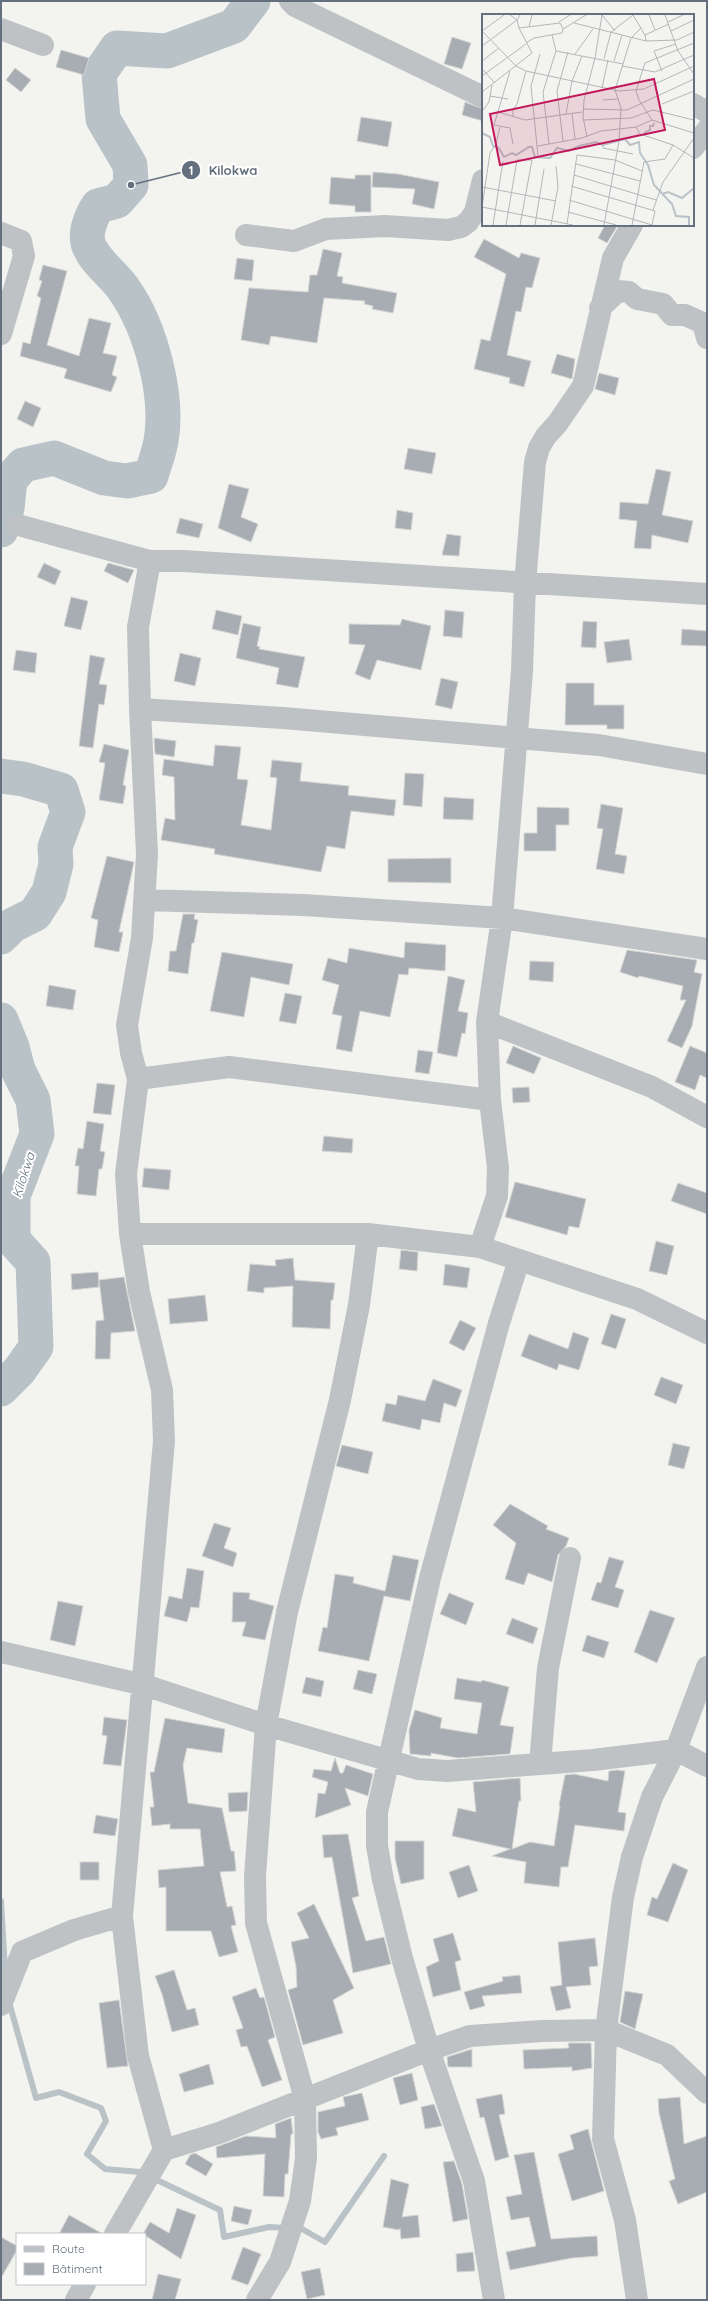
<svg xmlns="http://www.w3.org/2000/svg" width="708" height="2301" viewBox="0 0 708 2301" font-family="Quicksand,sans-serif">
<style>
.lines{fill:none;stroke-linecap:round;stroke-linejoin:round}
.stream{stroke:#b9c2c7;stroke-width:6}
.river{stroke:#b9c2c7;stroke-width:35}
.building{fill:#a8adb3;stroke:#d4d5d3}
.minor{stroke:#bfc2c5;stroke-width:22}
.labels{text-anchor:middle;stroke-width:4;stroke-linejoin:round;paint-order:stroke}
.water-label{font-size:13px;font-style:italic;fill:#657783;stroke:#fff}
.inset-river{fill:none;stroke:#b9c2c7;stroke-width:2}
.inset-road{fill:none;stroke:#b2b7bb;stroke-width:1}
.view{fill:#c2185b;fill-opacity:0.15;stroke:#c2185b;stroke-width:2}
.inset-edge{fill:none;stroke:#65707e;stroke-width:2}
.leader{fill:none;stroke:#65707e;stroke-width:1.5}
.callout-dot{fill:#65707e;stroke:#fff;stroke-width:1.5}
.mark-label{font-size:12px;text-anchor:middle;font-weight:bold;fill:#fff}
.callout-label{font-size:13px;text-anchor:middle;font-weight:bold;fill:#65707e;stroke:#fff;stroke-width:4;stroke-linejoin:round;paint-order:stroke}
</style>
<rect width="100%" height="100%" fill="#f3f4f0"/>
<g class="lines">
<!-- stream -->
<path class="stream" d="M1 1901 5 1971
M9 2002 36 2098 59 2092 101 2108 106 2121 87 2154 105 2169 140 2172 220 2210 224 2237 269 2227 286 2228
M296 2229H302L325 2242 384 2156"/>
<!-- river -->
<path class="river" d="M1 530 7 508 10 480 23 465 54 458 104 478 127 481 151 476C154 465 159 453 161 441 169 396 151 329 125 291 116 276 93 261 88 243 85 231 92 215 98 206L117 201 131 185 130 165 103 119 99 74 117 48 167 51 234 26 253 1
M1 776 23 779 61 790 68 812 55 847 56 864 49 892 35 914 13 925 1 937
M1 1020 12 1047 18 1070 33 1100 37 1134 13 1196V1240L33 1262 36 1347 19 1371 1 1389"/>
</g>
<!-- building -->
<path class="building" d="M452 37 471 43 462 69 444 64Z
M61 50 89 58 84 75 56 67Z
M15 68 31 80 21 92 6 80Z
M465 102 483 109V121L462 115Z
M361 117 392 122 388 147 357 141Z
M373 172 398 174 439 182 434 209 412 204 415 189 372 187Z
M355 175H371V212H355V206L329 204 331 177 355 179Z
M605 225H618L607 243 598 238Z
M484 239 519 258 521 253 540 258 532 288 526 287 521 312 516 311 507 355 531 361 524 387 509 383 510 378 474 369 481 339 490 341 506 274 474 257Z
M323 249 342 253 337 276 343 277 342 283 397 293 393 313 372 309 373 306 364 304 365 301 324 298 317 343 271 336 269 345 241 340 249 288 308 292 310 275H317Z
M237 258 254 260 252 281 234 279Z
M43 265 67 271 47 345 79 356 89 318 111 323 103 353 117 356 112 375 117 377 111 392 64 378 67 369 20 356 23 342 30 344 41 298 37 296 42 281 39 280Z
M557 354 575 359 572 379 551 373Z
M599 373 619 378 615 395 595 389Z
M25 401 41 408 33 427 17 419Z
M408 448 436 453 432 474 404 469Z
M656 469 671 472 662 515 693 521 688 543 652 535 651 549 634 548 637 521 619 519 620 502 648 504Z
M229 484 249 489 241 517 258 524 251 542 218 528Z
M397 510 413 513 411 530 395 528Z
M180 518 203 524 199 538 176 533Z
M447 534 461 536 459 556 442 555Z
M44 563 61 571 55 585 37 577Z
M108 563 134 570 128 583 104 571Z
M71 597 88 601 81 630 64 626Z
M216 610 242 616 238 635 212 629Z
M445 610 464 612 462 638 443 636Z
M402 619 431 626 421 670 377 660 370 680 355 674 365 645 349 644V624L400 625Z
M583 621 597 622 596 648 581 647Z
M243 623 261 627 257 646 260 647 259 649 305 657 298 688 276 684 279 668 236 658Z
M682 629 707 631V646L681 645Z
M629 639 632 660 607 663 604 642Z
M16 650 37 653 35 673 13 670Z
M180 653 201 658 195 686 174 681Z
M90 655 105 658 99 684 107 685 104 705 99 704 93 748 79 746Z
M441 678 458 682 452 709 435 705Z
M566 683H594V705H624V729H607V725H565Z
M154 738 176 741 174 757 155 754Z
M104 744 129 750 123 785 126 786 123 804 99 800 105 763 99 762Z
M215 745 241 747 237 779 248 780 241 825 271 830 277 778 270 777 272 760 302 763 300 781 349 786 348 795 396 800 394 816 351 811 345 849 327 846 321 872 214 854 215 849 161 840 165 818 175 820 174 777 162 775 164 759 213 766Z
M405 773 424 774 422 807 403 805Z
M444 797 474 799 473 820 443 819Z
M601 804 623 808 615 854 627 856 624 874 596 869 603 829 597 828Z
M537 807 569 808V825H556V851H524V833H537Z
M107 856 134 862 119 932H123L119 952 94 947 98 920 91 918Z
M451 858V883L388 882V859Z
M183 914H195L194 919 198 920 194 943H192L188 974 168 971 170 951H176Z
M405 942 446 945 445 971 409 968 408 975 399 974 390 1017 360 1011 352 1052 336 1049 342 1016 332 1014 339 985 322 980 328 958 347 963 349 948 404 958Z
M627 950 697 960 694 972 702 974 692 1026 682 1048 667 1041 686 1000H680L683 986 639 976 638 978 620 972Z
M222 952 293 964 289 985 251 977 244 1017 210 1011Z
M530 961 554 962 553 982 529 980Z
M448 976 465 980 458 1011 468 1013 465 1034 462 1033 457 1057 437 1053Z
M49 985 76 990 73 1010 46 1006Z
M285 993 302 996 296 1024 279 1021Z
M513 1046 541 1058 534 1074 506 1063Z
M690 1046 707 1053V1078L700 1075 695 1090 675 1082Z
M418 1050 433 1052 429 1074 415 1072Z
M97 1083 115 1085 111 1115 93 1113Z
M529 1087 530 1102 513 1103 512 1088Z
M87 1121 104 1124 100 1151 105 1152 102 1169H99L96 1196 77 1194 79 1166H75L78 1148 83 1149Z
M324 1136 353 1139 352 1153 322 1151Z
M144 1168 171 1170 169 1190 142 1187Z
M515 1182 586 1199 579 1228 569 1226 567 1235 505 1217Z
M678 1183 707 1193V1214L671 1201Z
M656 1241 674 1246 667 1275 649 1271Z
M401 1250 418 1252 417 1271 399 1269Z
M293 1258 295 1280 335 1283 333 1300H331L330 1329 292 1327 293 1286 264 1288V1293L247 1291 250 1264 276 1266 275 1260Z
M445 1264 470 1268 467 1288 443 1285Z
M98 1272 99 1287 72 1290 71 1274Z
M124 1277 135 1331 111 1333 110 1359H95L96 1321 104 1320 99 1280Z
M205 1295 208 1321 170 1324 168 1299Z
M611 1314 626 1319 616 1349 601 1344Z
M460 1320 476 1328 464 1351 449 1343Z
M573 1332 589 1338 579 1370 559 1364 557 1370 521 1356 529 1334 568 1349Z
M661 1377 683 1385 676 1404 654 1395Z
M433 1379 462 1390 456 1407 444 1403 440 1423 422 1419 420 1430 382 1421 386 1403 396 1405 398 1395 425 1401Z
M673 1443 690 1447 684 1469 668 1465Z
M342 1445 373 1452 368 1474 336 1466Z
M510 1504 548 1526 546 1529 569 1538 566 1546 558 1555 552 1582 528 1573 524 1585 505 1579 516 1543 493 1525Z
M214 1523 231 1528 224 1548 237 1553 233 1567 202 1556Z
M393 1555 419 1560 410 1601 384 1596 369 1661 318 1651 323 1627 327 1628 335 1574 354 1577 353 1583 385 1591Z
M609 1557 624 1561 615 1587 624 1590 618 1608 591 1600 597 1582 601 1583Z
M187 1568 204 1571 199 1608 191 1607 187 1622 164 1616 169 1596 182 1599Z
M233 1592 250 1593 249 1599 274 1606 265 1640 242 1636 246 1622H232Z
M449 1593 474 1603 466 1625 440 1614Z
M58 1601 83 1606 75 1646 50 1640Z
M650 1610 675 1618 657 1663 634 1652Z
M512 1618 538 1628 533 1644 506 1634Z
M587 1635 609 1642 604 1658 582 1651Z
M358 1670 377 1674 372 1694 353 1689Z
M306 1677 324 1681 321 1697 302 1693Z
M457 1678 481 1682 482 1680 509 1687 500 1725 514 1727 510 1754 458 1758 431 1753V1756L410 1754 409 1730 415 1710 442 1718 440 1728 477 1734 482 1703 454 1699Z
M104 1717 127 1720 121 1766 103 1764 107 1736 102 1735Z
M165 1718 225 1729 222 1753 187 1748 183 1765 188 1803 222 1808 231 1851H234L236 1871 220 1872 227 1907 232 1906 236 1925 231 1926 238 1952 219 1957 211 1931H166V1887L159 1888 158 1870 204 1866 200 1829H170V1824L152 1826 150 1807H154L150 1772H154Z
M335 1758 340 1773H343L346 1765 373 1774 368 1796 345 1788 351 1805 315 1818 318 1793 325 1794 328 1782 312 1777 314 1769 331 1771Z
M617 1770 625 1771 618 1812 626 1813 624 1831 575 1825 568 1867H561L559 1887 524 1883 526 1862 492 1856 510 1849 452 1836 458 1808 476 1812 473 1782 520 1778 521 1801H519L512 1849 530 1842 554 1846 560 1806 559 1805 565 1775 574 1774 608 1781 609 1771Z
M248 1792 247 1811 229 1812 228 1793Z
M96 1815 118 1819 115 1836 93 1833Z
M348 1834 359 1896 352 1898 366 1941 384 1937 391 1964 353 1973 332 1857 324 1858 322 1835Z
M395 1841H424V1879L401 1884 395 1858Z
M80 1862H99V1880H80Z
M673 1863 688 1870 668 1922 647 1915 652 1897 657 1899Z
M469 1865 478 1891 458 1898 449 1872Z
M314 1904 354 1988 333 2000 343 2033 303 2045 288 1990 297 1987 296 1966 291 1942 309 1938 297 1913Z
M453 1933 461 1960 455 1962 461 1990 433 1997 426 1967 439 1961 433 1939Z
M595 1938 598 1966 589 1967 591 1985 566 1987 571 2008 556 2011 550 1987 562 1985 558 1942Z
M174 1970 187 2010 195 2008 199 2025 172 2032 162 1994 155 1976Z
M520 1975 522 1993 482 1996 485 2006 470 2010 464 1992 503 1981 502 1977Z
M256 1988 260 1998 264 1997 275 2037 268 2040 282 2080 262 2087 247 2046 241 2047 236 2030 243 2028 232 1997Z
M625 1991 643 1994 635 2029 620 2022Z
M119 2000 128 2066 107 2068 99 2003Z
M568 2043H591L592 2068 572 2071V2067L524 2069 523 2050 569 2048Z
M472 2049V2067H448L447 2057Z
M209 2064 214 2084 184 2092 179 2074Z
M412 2073 418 2100 400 2105 393 2078Z
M362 2093 369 2120 336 2128 338 2135 321 2139 318 2132V2112L345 2106 343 2097Z
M502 2094 505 2114 499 2115 509 2157 495 2161 484 2117 480 2118 476 2099Z
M680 2097 684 2144 707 2136V2192L678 2204 669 2181 675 2179 659 2113 658 2099Z
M434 2104 442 2126 425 2129 421 2107Z
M291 2118 293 2134H291L288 2174H285L284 2197 263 2196 265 2154 217 2158 216 2147 246 2136 276 2138 275 2124Z
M588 2129 604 2191 572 2201 558 2154 574 2149 570 2135Z
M534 2152 551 2239 597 2236 598 2256 572 2258 510 2270 506 2252 536 2246 529 2217 511 2220 506 2197 522 2194 514 2155Z
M195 2153 213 2164 206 2176 185 2164 190 2155Z
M454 2161 462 2184 468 2219 453 2222 443 2162Z
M391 2179 409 2184 402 2217 418 2215 420 2237 401 2239 400 2228 399 2230 383 2227Z
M234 2206 252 2210 248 2225 231 2221Z
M177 2208 196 2215 181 2259 143 2234 150 2222 169 2233Z
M69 2215 103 2234H59Z
M1 2237 17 2246V2250L1 2278Z
M243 2247 261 2254 248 2285 231 2279Z
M473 2252 475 2271 457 2272 456 2254Z
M320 2268 325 2295 307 2299 301 2272Z
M158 2274 181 2279 175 2300H152Z"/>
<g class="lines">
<!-- minor -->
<path class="minor" d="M290 1 295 6 483 97
M1 29 43 45
M693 104 707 112
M693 148 707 130
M1 233 21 241 24 256 1 334
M246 235 294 241 326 229 385 226 448 230 461 227 468 222 475 212 483 180
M600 308 618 291 629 292 637 299 663 304 672 315H685L703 323 707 338
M18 525 150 561H183L707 594
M150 561 138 627 140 709 147 854 142 938 127 1025 131 1053 138 1079 126 1174 130 1234 139 1292 162 1390 164 1441 122 1916 138 2056 164 2150
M140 709 283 718 599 745 707 764
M145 900 303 905 502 918 707 949
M487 1022 652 1087 707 1117
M138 1079 229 1067 490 1100
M130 1234H368L480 1247 637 1299 707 1333
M480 1247 497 1196 498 1168 490 1100 487 1022 502 918 522 671 525 584 535 462 539 448 546 436 557 424 583 386 613 258 632 225
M1 1652 144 1685 266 1725 418 1769 447 1771 593 1760 676 1750 707 1766
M540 1764 548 1668 570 1558
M1 2005 22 1952 74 1930 122 1916
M115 2234 164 2150 219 2133 429 2050 470 2036 542 2031 606 2030 667 2055 707 2093
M76 2300 85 2284
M257 2300 280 2262 300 2201 306 2158 305 2099 256 1923 255 1876 266 1725 287 1612 340 1400 359 1305 368 1234
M494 2300 474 2181 429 2050 402 1958 383 1880 377 1846V1812L430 1578 499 1323 519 1260
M637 2300 625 2220 603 2139 606 2030 623 1897 632 1857 652 1797 676 1750 707 1667"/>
</g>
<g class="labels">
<!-- water labels -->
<g class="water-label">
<text transform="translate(23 1175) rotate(-72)" y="5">Kilokwa</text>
</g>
</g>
<!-- overview -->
<g transform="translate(482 14)">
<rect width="212" height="212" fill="#f3f4f0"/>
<path class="inset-river" d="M0 119 8 123 11 132 17 134 22 143 30 139 34 141 47 133H50L53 143 68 144 75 134 87 137 97 132 114 128 121 131 143 125 148 131 157 128 158 139 166 151 172 171 190 190 194 202 207 203V211M162 119 168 116V112H171L172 109M143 125 157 121M180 180 186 178 200 184 212 174"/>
<path class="inset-road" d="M28 1 35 6 37 14 78 9 81 15M120 1 133 17M151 1 163 21 164 27M167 1 173 16M183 1 196 37 212 60M77 8 88 1M186 8 201 1M92 9 164 27 195 26 212 18M47 13 50 1M0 17 34 52 44 57 137 77 162 75 212 52M0 17 22 1M189 17 212 6M70 21 74 37M163 21 187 10M44 29 52 24 80 19 81 15 104 1M212 29 163 49 154 77 157 86 170 106 212 119M0 32 35 6 38 1M93 40 111 15M122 45 129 18 151 1M0 47 17 34M132 47 140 21M140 52 173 58 212 41M0 55 13 69M28 57 12 111 28 114 31 130M180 57 172 37 194 30M0 62 44 30M120 74 126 46M0 78 50 39 37 14M8 82 26 85M121 86 136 85M180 90 212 77M101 95 145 96 212 65M1 96 7 88 10 71M16 98 43 106 100 98M90 99 93 125M84 100 90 67 100 42M31 103V96L35 90 44 57M101 106 149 104 171 96 212 106M18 113 14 130 8 139 0 193 91 211M154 113 158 120 191 131M105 123 101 103 102 86 113 44 120 1M81 127 75 77 86 38M67 130 61 78 74 37 141 50M121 131V134L151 140M56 132 100 124 119 117 154 113 170 106M56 142 49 72 58 40M94 150 158 167M92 161 174 186M89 172 173 197 170 211M0 173 74 187M87 186 170 211M171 196 181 168 212 124M86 198 134 211M85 210 95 141 133 146 160 157M11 211 21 147M24 211 35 146H50L38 211M53 211 62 155M69 211 76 173 74 152M122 211 137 127 139 94 133 76 149 24 159 14M150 211 162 148 183 145 191 131 212 144"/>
<path class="view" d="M172 65 183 116 18 151 8 100Z"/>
<rect width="212" height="212" class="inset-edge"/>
</g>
<!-- callouts -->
<path class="leader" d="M131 185L191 170"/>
<g class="callout-dot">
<circle cx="131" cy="185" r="4"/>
<circle cx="191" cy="170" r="10"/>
</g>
<g class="mark-label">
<text x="191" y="175">1</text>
</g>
<g class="callout-label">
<text x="233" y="175">Kilokwa</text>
</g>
<!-- border -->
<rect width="708" height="2301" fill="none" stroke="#65707e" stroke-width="4"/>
<!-- legend -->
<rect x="16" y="2233" width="130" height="52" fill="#ffffff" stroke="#c1c6cb"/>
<rect x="24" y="2246" width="20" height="6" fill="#bfc2c5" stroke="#c1c6cb"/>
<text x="52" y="2253" font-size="12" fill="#65707e">Route</text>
<rect x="24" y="2263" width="20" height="12" fill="#a8adb3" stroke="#c1c6cb"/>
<text x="52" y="2273" font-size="12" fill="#65707e">Bâtiment</text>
</svg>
